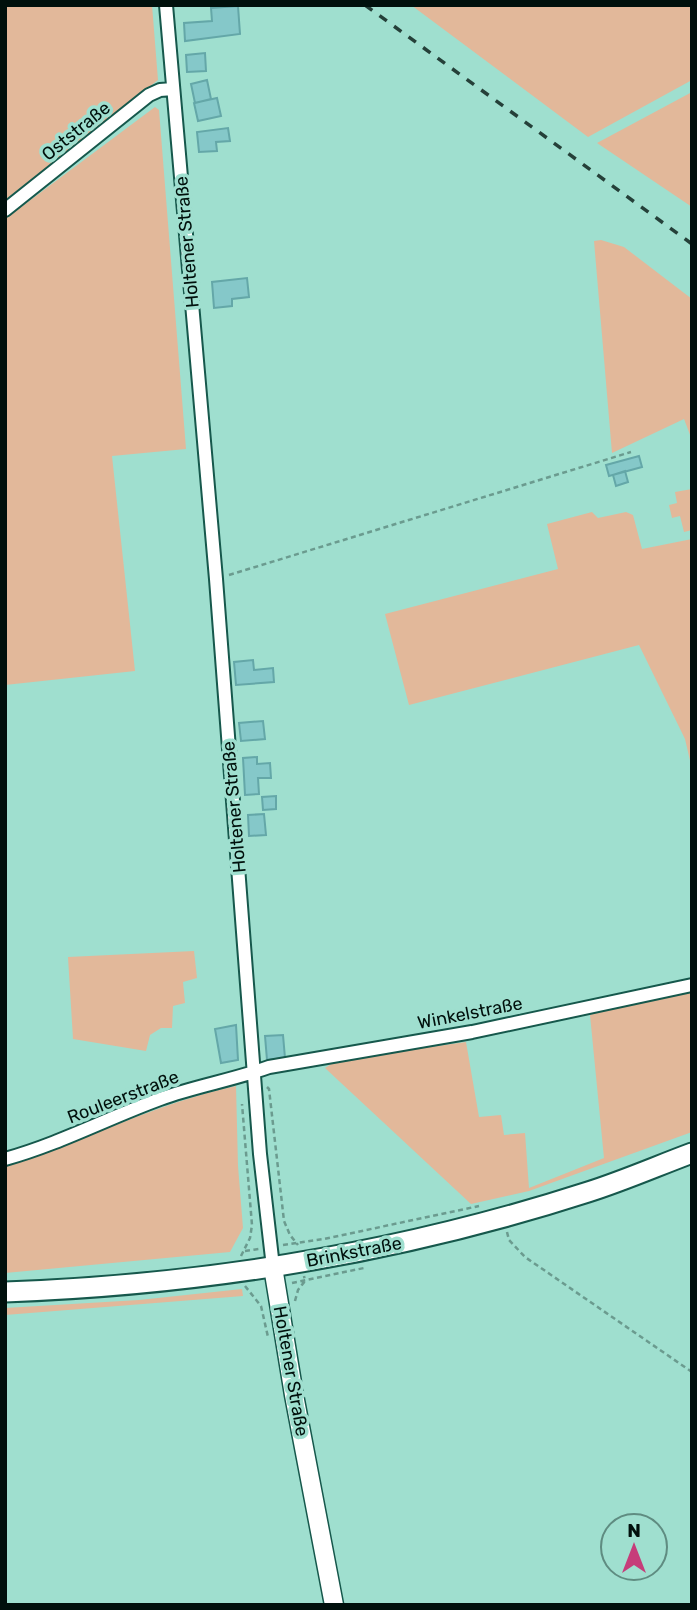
<svg xmlns="http://www.w3.org/2000/svg" width="697" height="1610" viewBox="0 0 697 1610" font-family="Rubik,sans-serif">
<style>
.green{fill:#e2b89a}
.building{fill:#85c8c9;stroke:#64a7a8;stroke-width:2}
.lines{fill:none;stroke-linecap:round;stroke-linejoin:round}
.street-casing{stroke:#16584c;stroke-width:16}
.secondary-casing{stroke:#16584c;stroke-width:21}
.primary-casing{stroke:#16584c;stroke-width:23}
.path{stroke:#6b9b8f;stroke-width:2.5;stroke-dasharray:5 3.5;stroke-linecap:butt}
.street{stroke:#fff;stroke-width:12}
.secondary{stroke:#fff;stroke-width:18}
.primary{stroke:#fff;stroke-width:19}
.rail{stroke:#254039;stroke-width:3.5;stroke-dasharray:9 9;stroke-linecap:butt}
.labels{text-anchor:middle;stroke-width:7;stroke-linejoin:round;paint-order:stroke}
.street-label{font-size:18px;fill:#00100c;stroke:#9fdfcf}
</style>
<rect width="100%" height="100%" fill="#9fdfcf"/>
<!-- green -->
<path class="green" d="M5 5H152L158 80 5 200Z
M411 5H692V80L588 137Z
M692 92V207L597 143Z
M155 107 159 110 186 449 112 456 135 671 5 685V219Z
M601 240 624 247 692 299V440L684 419 612 453 594 241Z
M692 489V530L684 532 680 516 672 518 669 505 677 503 675 492Z
M592 512 598 518 626 512 633 515 642 549 692 539V769L685 739 639 645 409 705 385 614 558 569 547 524Z
M194 951 197 978 183 982 185 1003 173 1006 172 1028H161L150 1035 146 1051 73 1039 68 957Z
M692 990V1132L529 1191 471 1204 325 1068 337 1060 466 1042 479 1117 501 1115 504 1135 525 1133 529 1188 604 1158 590 1015 610 1007Z
M236 1086 238 1166 243 1228 230 1252 5 1273V1166C83 1142 156 1103 236 1086Z
M242 1289 243 1296 5 1315V1308L139 1300Z"/>
<!-- building -->
<path class="building" d="M238 6 240 34 185 41 184 23 212 21 211 8Z
M205 53 206 71 187 72 186 55Z
M207 80 211 99 195 103 191 84Z
M217 98 221 116 198 121 194 103Z
M228 128 230 141 216 142 217 151 199 152 197 132Z
M247 278 249 297 232 299V306L214 308 212 282Z
M639 456 642 467 609 476 606 465Z
M625 471 628 482 616 486 613 475Z
M253 660 254 670 273 668 274 682 236 685 234 662Z
M263 721 265 739 241 741 239 723Z
M257 757V764L270 763 271 778H258L259 794 245 795 243 758Z
M276 796V809L263 810 262 797Z
M264 814 266 835 249 836 248 815Z
M236 1025 238 1060 221 1063 215 1029Z
M283 1035 285 1058 267 1060 265 1036Z"/>
<g class="lines">
<defs>
<path id="street" d="M166 5 216 579 260 1154 273 1267
M5 210 149 95 160 90 173 89
M5 1159C59 1144 108 1118 160 1099 196 1086 233 1080 269 1067L472 1032 692 985"/>
<path id="secondary" d="M273 1267 294 1395 334 1605"/>
<path id="primary" d="M5 1292C203 1285 399 1253 588 1192 623 1181 657 1166 692 1153"/>
</defs>
<!-- street casing -->
<use href="#street" class="street-casing"/>
<!-- secondary casing -->
<use href="#secondary" class="secondary-casing"/>
<!-- primary casing -->
<use href="#primary" class="primary-casing"/>
<!-- path -->
<path class="path" d="M229 575 631 452
M267 1087 269 1089 284 1221 290 1235 298 1245
M507 1232 509 1240 525 1257 692 1372
M283 1245 324 1239 479 1206
M245 1251 259 1249
M241 1256 250 1238 252 1225 242 1104
M292 1283 364 1268
M245 1286 261 1306 268 1337
M295 1301 298 1290 305 1281 304 1276"/>
<!-- street -->
<use href="#street" class="street"/>
<!-- secondary -->
<use href="#secondary" class="secondary"/>
<!-- primary -->
<use href="#primary" class="primary"/>
<!-- rail -->
<path class="rail" d="M365 5 692 244"/>
</g>
<g class="labels">
<!-- street labels -->
<g class="street-label">
<text transform="translate(76 131) rotate(-39)" y="6">Oststraße</text>
<text transform="translate(187 242) rotate(-95)" y="6">Holtener Straße</text>
<text transform="translate(234 807) rotate(-95)" y="6">Holtener Straße</text>
<text transform="translate(470 1013) rotate(-11)" y="6">Winkelstraße</text>
<text transform="translate(123 1097) rotate(-21)" y="6">Rouleerstraße</text>
<text transform="translate(354 1252) rotate(-11)" y="6">Brinkstraße</text>
<text transform="translate(291 1371) rotate(80)" y="6">Holtener Straße</text>
</g>
</g>
<!-- border -->
<rect width="697" height="1610" fill="none" stroke="#00100c" stroke-width="14"/>
<!-- north arrow -->
<g transform="translate(634 1547)"><circle r="33" fill="#9fdfcf" stroke="#5f8c81" stroke-width="2"/>
<path d="M0-5L12 26L0 18L-12 26Z" fill="#c63d7a"/>
<text y="-10" font-size="19" font-weight="bold" text-anchor="middle" fill="#00100c">N</text>
</g>
</svg>
